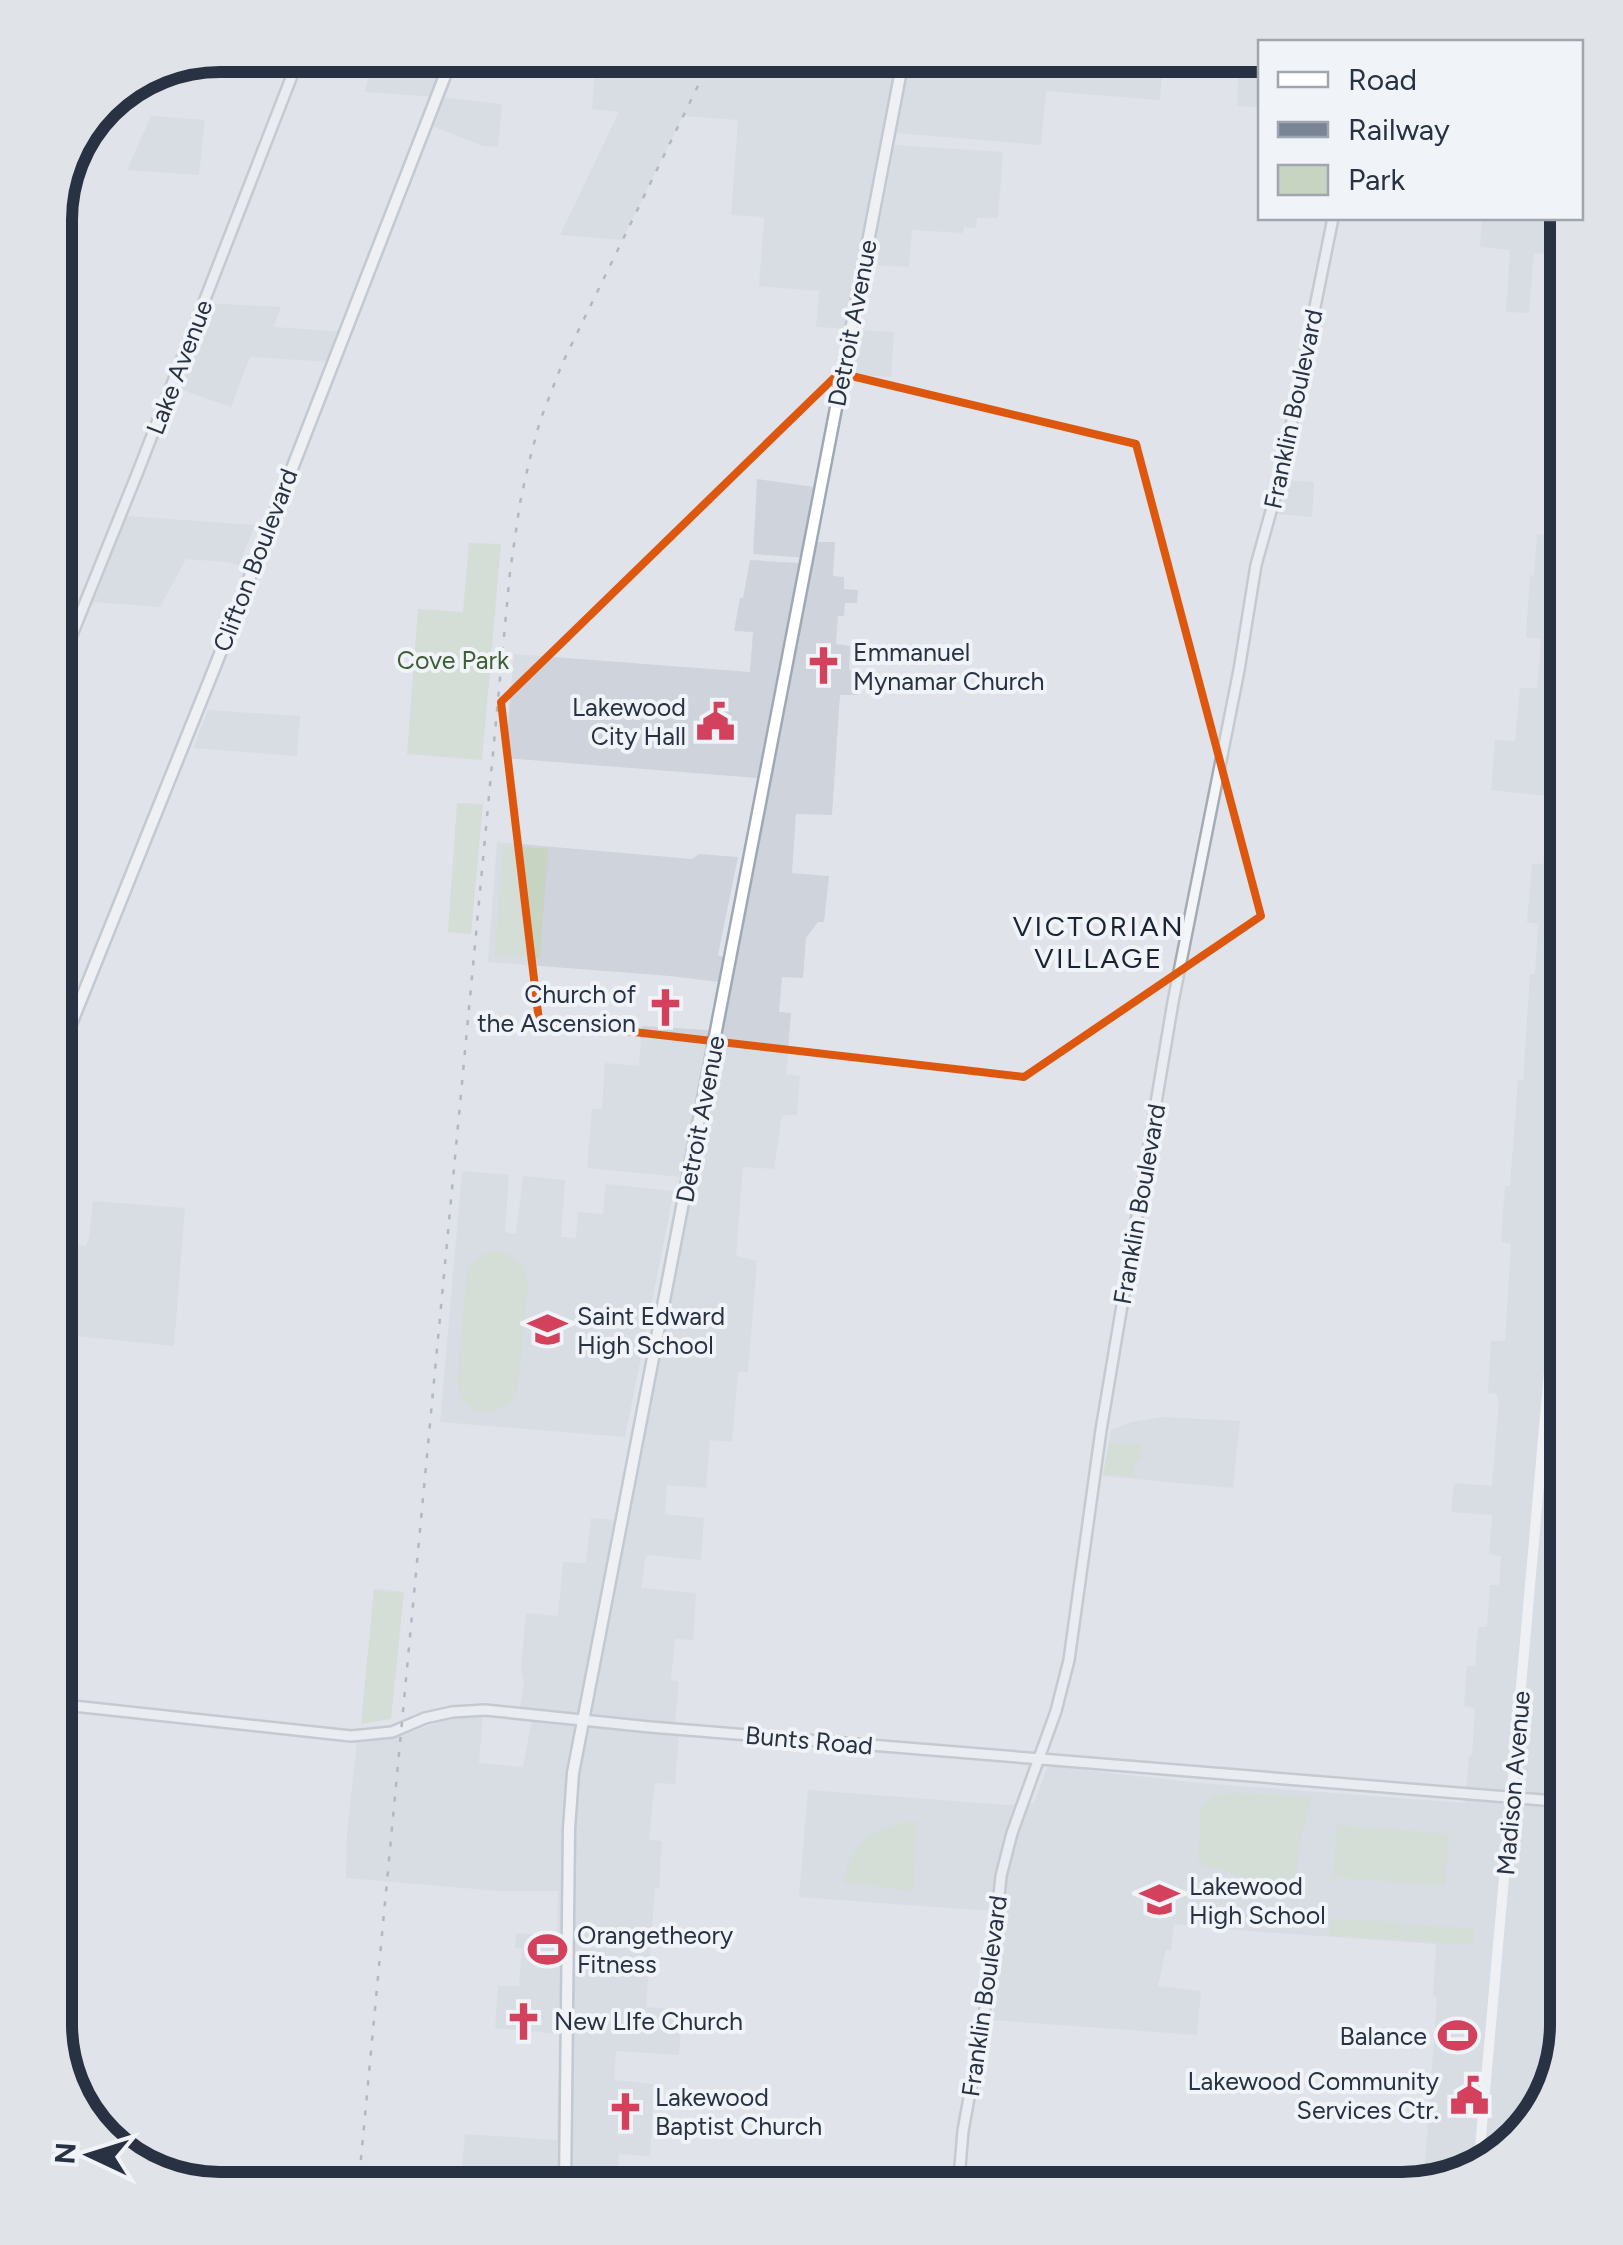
<svg xmlns="http://www.w3.org/2000/svg" width="1623" height="2245" viewBox="0 0 1623 2245" font-family="Figtree,sans-serif">
<style>
.built{fill:#ced3dc}
.green{fill:#c7d4c1}
.lines{fill:none;stroke-linecap:round;stroke-linejoin:round}
.tertiary-casing{stroke:#a5abb4;stroke-width:14}
.primary-casing{stroke:#9fa9b6;stroke-width:15}
.tertiary{stroke:#f3f5f8;stroke-width:9}
.secondary{stroke:#fff;stroke-width:10}
.primary{stroke:#fff;stroke-width:10}
.rail{stroke:#798494;stroke-width:2.5;stroke-dasharray:5 10;stroke-linecap:butt}
.marked{fill:none;stroke:#de570f;stroke-width:8;stroke-linejoin:round}
.labels{text-anchor:middle;stroke-width:8;stroke-linejoin:round;paint-order:stroke}
.street-label{font-size:25px;fill:#283242;stroke:#f0f3f7}
.poi-label{font-size:25px;fill:#283242;stroke:#f0f3f7;text-anchor:start}
.park-label{font-size:25px;fill:#3e5e35;stroke:#f0f3f7}
.neighbourhood-label{font-size:28px;letter-spacing:2.5px;fill:#1a2332;stroke:#f0f3f7}
.rim{fill:none;stroke:#283242;stroke-width:12}
</style>
<rect width="100%" height="100%" fill="#e0e4ea"/>
<!-- built -->
<path class="built" d="M374 55H453L438 97 502 104 498 147 483 146 427 124 436 97 365 92Z
M565 55H904L851 329 816 327 819 291 759 286 764 217 731 215 738 120 683 116 622 240 560 235 619 112 592 109 596 58Z
M912 55H1163L1160 100 1046 91 1041 145 896 133Z
M1239 55H1260V107L1237 106Z
M151 116 205 120 199 175 127 170Z
M895 145 1003 152 998 218H977L976 228 964 227 963 233 912 230 909 267 871 265Z
M1482 218H1567L1568 255 1534 253 1529 313 1506 312 1510 250 1480 247Z
M203 303 281 307 274 327 345 332 332 362 250 357 231 407 171 386Z
M859 330 894 332 891 377 850 374Z
M757 479 821 488 808 558 753 554Z
M1286 480 1314 482 1312 517 1277 514Z
M1568 504V1855L1564 1856 1552 1988 1551 1993 1548 1994 1544 2038 1564 2040 1553 2082 1539 2081 1534 2119 1486 2168 1419 2186 1421 2164H1425L1437 1997 1433 1996 1436 1944 1262 1932 1174 1924 1171 1950H1166L1158 1986 1201 1991 1197 2035 992 2020 1003 1946 1004 1912 799 1897 808 1790 1007 1805 1034 1803 1048 1766 1199 1783 1465 1803 1469 1756 1472 1755 1475 1708 1464 1706 1467 1666H1475L1478 1627H1487L1490 1585H1499L1501 1556 1489 1554 1492 1515 1451 1512 1454 1483 1492 1486 1499 1401 1496 1394 1488 1393 1491 1341H1505L1511 1244 1501 1242 1505 1186H1510L1518 1080H1523L1530 975 1535 974 1538 924 1527 922 1532 864H1543L1548 796 1491 790 1495 740 1515 741 1520 688H1537L1541 639 1526 637 1530 576 1534 575 1537 534 1566 536Z
M126 516 255 525 239 565 227 562 186 559 160 607 93 602Z
M817 542H835L833 576 844 577V589L858 590 857 603H845L844 616H838L836 644 850 646 849 670 859 671 858 695H840L832 815 796 814 792 873 829 876 824 922H818L806 938 803 978 782 977 779 1012 791 1013 786 1074 800 1076 797 1115H782L774 1169 743 1167 736 1256 757 1261 748 1372H738L732 1442 710 1440 706 1488 667 1485 665 1514 704 1518 701 1560 646 1555 641 1588 696 1593 693 1640 675 1639 671 1680 679 1681 674 1733H679L675 1784 655 1783 649 1840 662 1841 659 1888H655L646 2007 682 2010 679 2055 616 2051 614 2080 654 2084 650 2156 619 2154 617 2190H484L485 2171 462 2168 465 2134 557 2140 559 2034 495 2028 498 1986H519L522 1949 515 1948 516 1933 557 1936 558 1891H499L346 1878 347 1833 357 1741 403 1735 449 1718 483 1713 479 1763 523 1767 533 1714 519 1712 524 1684 521 1668 526 1613 558 1616 563 1562 586 1563 591 1518 615 1520 681 1177 587 1168 592 1109H602L605 1063 639 1066 642 1026 722 1031Z
M750 560 799 563 757 778 505 758 514 654 750 672 753 632 734 631 740 598H743Z
M208 710 300 716 297 756 193 748Z
M497 842 692 859 699 854 738 857 718 955 723 957 718 982 670 976 488 962Z
M462 1171 509 1175 505 1232 516 1234 523 1176 565 1180 561 1237 576 1238 578 1212 603 1214 606 1184 674 1191 625 1437 440 1422Z
M93 1201 185 1208 174 1346 55 1334V1241L86 1246 89 1237Z
M1164 1417 1240 1421 1233 1488 1103 1476 1111 1430 1131 1422Z"/>
<!-- green -->
<path class="green" d="M469 543 501 544 482 760 407 754 418 609 463 612Z
M457 803 483 804 471 934 448 932Z
M503 846 548 849 540 958 495 955Z
M495 1251C515 1253 526 1265 528 1284L518 1387 510 1403 494 1412 477 1411 471 1408 460 1396 457 1380 467 1273C473 1260 482 1254 495 1251Z
M1109 1442 1141 1445 1140 1461H1135L1133 1477 1103 1474Z
M374 1589 404 1592 391 1719 361 1724Z
M1235 1793 1312 1797 1301 1838 1294 1890 1287 1893 1260 1886 1239 1875 1203 1865 1198 1859 1201 1808 1213 1796Z
M917 1822 914 1887 909 1891 844 1882C849 1843 879 1823 917 1822Z
M1337 1825 1449 1834 1445 1886 1333 1877Z
M1330 1919 1402 1922 1401 1940 1329 1936Z
M1404 1925 1474 1928 1473 1945 1403 1940Z"/>
<g class="lines">
<defs>
<path id="tertiary" d="M55 677 137 474 300 55
M55 1704 351 1736 392 1732 425 1718 452 1712 485 1710 650 1727 1568 1802
M958 2190 963 2131 991 1975 1001 1876 1012 1833 1056 1711 1069 1660 1101 1430 1173 1002 1239 670 1256 565 1281 475 1333 218"/>
<path id="primary" d="M55 1064 216 664 453 55
M565 2190 569 1829 573 1773 904 55"/>
</defs>
<!-- tertiary casing -->
<use href="#tertiary" class="tertiary-casing"/>
<!-- primary casing -->
<use href="#primary" class="primary-casing"/>
<!-- tertiary -->
<use href="#tertiary" class="tertiary"/>
<!-- secondary -->
<path class="secondary" d="M1478 2170 1568 1158"/>
<!-- primary -->
<use href="#primary" class="primary"/>
<!-- rail -->
<path class="rail" d="M358 2190 510 572 520 503 529 462 540 421 562 364 713 55"/>
</g>
<!-- marked area -->
<path d="M0 0H1623V2245H0ZM839 373 1136 444 1261 916 1024 1077 539 1021 501 702Z" fill="#e0e4ea" fill-opacity=".55" fill-rule="evenodd"/>
<path class="marked" d="M839 373 1136 444 1261 916 1024 1077 539 1021 501 702Z"/>
<!-- icons -->
<defs>
<symbol id="church-bare" viewBox="-9 -9 18 18"><path d="M-1.2-6h2.4v3.5h3.3v2.4h-3.3V6h-2.4V-.1h-3.3v-2.4h3.3Z" fill="#d3415d" stroke="#f0f3f7" stroke-width="2.5" paint-order="stroke"/></symbol>
<symbol id="civic-bare" viewBox="-9 -9 18 18"><path d="M-.6-6.5H3V-4.5H.6V-3L4-1V1h2V6H-6V1h2V-1L-.6-3ZM-1.2 2.5V6h2.4V2.5Z" fill="#d3415d" stroke="#f0f3f7" stroke-width="2.5" paint-order="stroke"/></symbol>
<symbol id="school-bare" viewBox="-9 -9 18 18"><path d="M0-5L7-2L0 1L-7-2ZM-4 1L0 2.5L4 1V4Q0 6-4 4Z" fill="#d3415d" stroke="#f0f3f7" stroke-width="2.5" paint-order="stroke"/></symbol>
<symbol id="stadium-bare" viewBox="-9 -9 18 18"><path d="M0-5a6.5 5 0 1 0 0 10a6.5 5 0 1 0 0-10ZM-3.5-1.8h7v3.6h-7Z" fill="#d3415d" stroke="#f0f3f7" stroke-width="2.5" paint-order="stroke"/></symbol>
</defs>
<g fill-rule="evenodd">
<use href="#church-bare" x="796" y="638" width="55" height="55"/>
<use href="#civic-bare" x="688" y="694" width="55" height="55"/>
<use href="#church-bare" x="638" y="980" width="55" height="55"/>
<use href="#school-bare" x="520" y="1302" width="55" height="55"/>
<use href="#school-bare" x="1132" y="1872" width="55" height="55"/>
<use href="#stadium-bare" x="520" y="1922" width="55" height="55"/>
<use href="#church-bare" x="496" y="1994" width="55" height="55"/>
<use href="#stadium-bare" x="1430" y="2008" width="55" height="55"/>
<use href="#civic-bare" x="1442" y="2068" width="55" height="55"/>
<use href="#church-bare" x="598" y="2084" width="55" height="55"/>
</g>
<g class="labels">
<!-- street labels -->
<g class="street-label">
<text transform="translate(852 323) rotate(-79)" y="9">Detroit Avenue</text>
<text transform="translate(179 367) rotate(-69)" y="9">Lake Avenue</text>
<text transform="translate(1293 409) rotate(-78)" y="9">Franklin Boulevard</text>
<text transform="translate(255 560) rotate(-69)" y="9">Clifton Boulevard</text>
<text transform="translate(700 1119) rotate(-79)" y="9">Detroit Avenue</text>
<text transform="translate(1139 1204) rotate(-80)" y="9">Franklin Boulevard</text>
<text transform="translate(809 1740) rotate(5)" y="9">Bunts Road</text>
<text transform="translate(1513 1783) rotate(-85)" y="9">Madison Avenue</text>
<text transform="translate(984 1996) rotate(-82)" y="9">Franklin Boulevard</text>
</g>
<!-- poi labels -->
<g class="poi-label">
<text x="853" y="661">Emmanuel<tspan x="853" dy="29">Mynamar Church</tspan></text>
<text x="686" y="716" text-anchor="end">Lakewood<tspan x="686" dy="29">City Hall</tspan></text>
<text x="636" y="1003" text-anchor="end">Church of<tspan x="636" dy="29">the Ascension</tspan></text>
<text x="577" y="1325">Saint Edward<tspan x="577" dy="29">High School</tspan></text>
<text x="1189" y="1895">Lakewood<tspan x="1189" dy="29">High School</tspan></text>
<text x="577" y="1944">Orangetheory<tspan x="577" dy="29">Fitness</tspan></text>
<text x="554" y="2030">New LIfe Church</text>
<text x="1427" y="2045" text-anchor="end">Balance</text>
<text x="1439" y="2090" text-anchor="end">Lakewood Community<tspan x="1439" dy="29">Services Ctr.</tspan></text>
<text x="655" y="2106">Lakewood<tspan x="655" dy="29">Baptist Church</tspan></text>
</g>
<!-- park labels -->
<g class="park-label">
<text x="453" y="669">Cove Park</text>
</g>
<!-- neighbourhood labels -->
<g class="neighbourhood-label">
<text x="1099" y="936">VICTORIAN<tspan x="1099" dy="32">VILLAGE</tspan></text>
</g>
</g>
<!-- crop -->
<path d="M0 0H1623V2245H0ZM220 72H1402A148 148 0 0 1 1550 220V2024A148 148 0 0 1 1402 2172H220A148 148 0 0 1 72 2024V220A148 148 0 0 1 220 72Z" fill="#e0e4e9" fill-rule="evenodd"/>
<path class="rim" d="M220 72H1402A148 148 0 0 1 1550 220V2024A148 148 0 0 1 1402 2172H220A148 148 0 0 1 72 2024V220A148 148 0 0 1 220 72Z"/>
<!-- legend -->
<rect x="1258" y="40" width="325" height="180" fill="#f0f3f7" stroke="#a0a6af" stroke-width="2.5"/>
<rect x="1278" y="72" width="50" height="15" fill="#ffffff" stroke="#a0a6af" stroke-width="2.5"/>
<text x="1348" y="90" font-size="30" fill="#283242">Road</text>
<rect x="1278" y="122" width="50" height="15" fill="#798494" stroke="#a0a6af" stroke-width="2.5"/>
<text x="1348" y="140" font-size="30" fill="#283242">Railway</text>
<rect x="1278" y="165" width="50" height="30" fill="#c7d4c1" stroke="#a0a6af" stroke-width="2.5"/>
<text x="1348" y="190" font-size="30" fill="#283242">Park</text>
<!-- north arrow -->
<g transform="translate(90 2155) rotate(274)" stroke="#f0f3f7" stroke-width="8" paint-order="stroke">
<path d="M0-8L18 38L0 25L-18 38Z" fill="#283242"/>
<text y="-15" font-size="28" font-weight="bold" text-anchor="middle" fill="#283242">N</text>
</g>
</svg>
